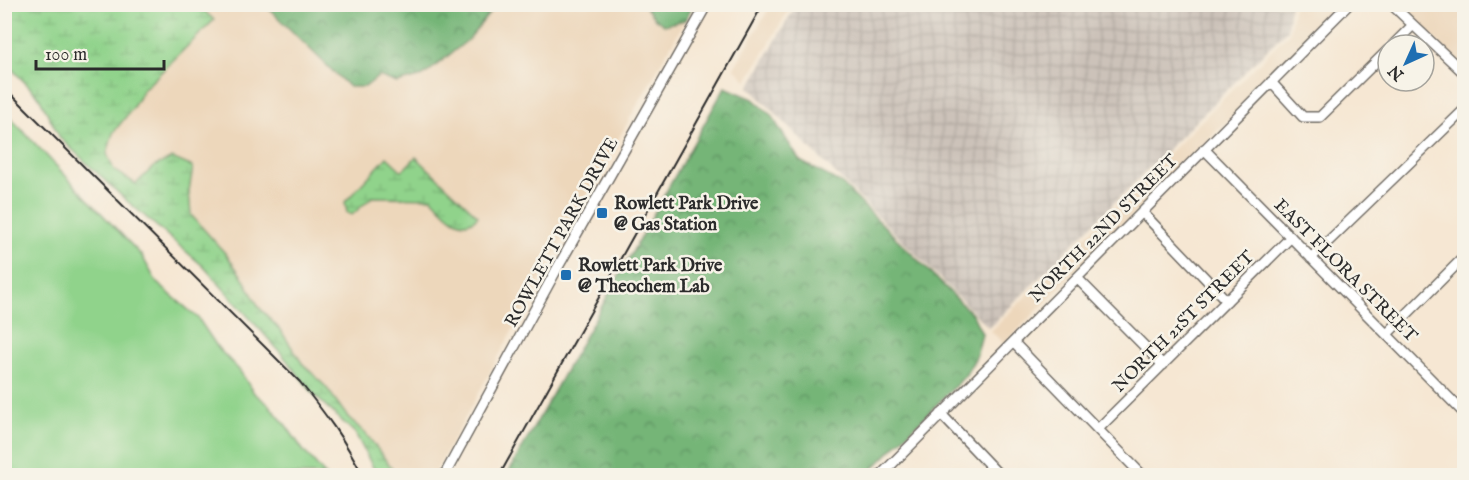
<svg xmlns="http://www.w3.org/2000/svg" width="1469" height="480" viewBox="0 0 1469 480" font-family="'IM FELL English',serif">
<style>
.built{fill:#edd7bb;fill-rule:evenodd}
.industrial{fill:url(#industrial-grid)}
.grass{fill:#90d38b;stroke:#5e7f5b;stroke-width:1.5}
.forest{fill:url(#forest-crowns);stroke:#507051;stroke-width:1.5}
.wetland{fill:url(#wetland-marsh);stroke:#5e7f5b;stroke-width:1.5}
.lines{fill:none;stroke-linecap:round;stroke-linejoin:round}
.minor-casing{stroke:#726d66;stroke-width:12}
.minor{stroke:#fff;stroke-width:9}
.rail{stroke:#2b2b2b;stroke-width:2}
.poi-dot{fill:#1f6fb2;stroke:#f7f3e8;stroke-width:2}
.labels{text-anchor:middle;stroke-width:5;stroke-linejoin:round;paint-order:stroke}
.poi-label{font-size:18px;font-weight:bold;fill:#2b2b2b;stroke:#f7f3e8;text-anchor:start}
.street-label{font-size:18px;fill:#2b2b2b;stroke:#f7f3e8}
</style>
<defs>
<pattern id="industrial-grid" width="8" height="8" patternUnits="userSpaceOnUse" patternTransform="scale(1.5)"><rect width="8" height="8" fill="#ccc2b9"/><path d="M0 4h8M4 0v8" fill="none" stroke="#afa79f"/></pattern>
<pattern id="forest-crowns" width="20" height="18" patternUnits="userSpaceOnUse" patternTransform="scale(1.5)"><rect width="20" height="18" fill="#74b577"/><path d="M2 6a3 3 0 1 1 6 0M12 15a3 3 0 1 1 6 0" fill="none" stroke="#5f9362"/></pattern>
<pattern id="wetland-marsh" width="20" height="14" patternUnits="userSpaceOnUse" patternTransform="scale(1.5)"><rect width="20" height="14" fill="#90d38b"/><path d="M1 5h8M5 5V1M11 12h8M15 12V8" fill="none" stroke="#7cb578"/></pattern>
</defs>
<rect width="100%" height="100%" fill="#f7f3e8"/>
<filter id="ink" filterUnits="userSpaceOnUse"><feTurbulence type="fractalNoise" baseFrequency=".0167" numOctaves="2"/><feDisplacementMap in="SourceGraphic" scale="12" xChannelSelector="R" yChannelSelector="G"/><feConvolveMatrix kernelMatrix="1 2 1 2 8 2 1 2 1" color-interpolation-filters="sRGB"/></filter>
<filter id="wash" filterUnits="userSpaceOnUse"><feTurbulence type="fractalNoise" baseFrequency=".008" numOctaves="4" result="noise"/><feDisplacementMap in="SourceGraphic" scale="24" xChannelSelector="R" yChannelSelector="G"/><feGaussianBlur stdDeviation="1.35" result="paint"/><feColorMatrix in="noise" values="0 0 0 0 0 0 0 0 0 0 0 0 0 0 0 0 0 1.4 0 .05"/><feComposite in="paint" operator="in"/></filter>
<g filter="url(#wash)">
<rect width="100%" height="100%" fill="#f6e7d3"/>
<!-- built -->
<path class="built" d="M198 5H265L302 42 328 66 365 87 379 76 469 39 496 5H644L654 18 664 25 685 20 559 245 434 475H397L367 435 347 416 326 387 302 363 281 331 259 307 243 278 225 253 191 215 189 191 193 167H153L136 184 114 170 107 154 113 133 132 109 143 90 214 20ZM388 158 402 171 468 223H460L451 217 432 198 371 197 356 213 368 178Z
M771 5H792L747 81 734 68Z
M1294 5H1343L1004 344 991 331 1289 33Z
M1402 5H1464V68Z"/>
<!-- industrial -->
<path class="industrial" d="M796 5V4L1290 5 1287 30 989 328 749 87Z"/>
<!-- grass -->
<path class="grass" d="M5 112 142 256 157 283 198 318 218 348 240 371 254 393 268 404 285 424 303 450 325 475H5Z"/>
<!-- forest -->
<path class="forest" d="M265 5H496L469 39 423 76 397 83 379 76 365 87H349Z
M644 5H693L685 20 664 25 654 18Z
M725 87 753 99 771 115 800 161 841 183 973 315 982 334 976 357 965 376 867 475H507Z"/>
<!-- wetland -->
<path class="wetland" d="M4 5H198L214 20 143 90 132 109 113 133 107 154 114 170 136 184 153 167 172 158 193 167 189 191 191 215 225 253 243 278 259 307 281 331 302 363 326 387 347 416 367 435 397 475H377L355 433 315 396 281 353 203 266 127 201 60 138 39 97 5 62Z
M387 157 402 171 416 157 478 216C462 235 443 210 432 198L372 197 352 215 347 213 345 202Z"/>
</g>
<g filter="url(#ink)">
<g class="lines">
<defs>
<path id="minor" d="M1391 4 1464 73
M1393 45 1413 25
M1271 82 1303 117H1320L1388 50
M1204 149 1464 413
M1142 212 1227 301
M1311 258 1464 110
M1077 278 1163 365
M1387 334 1464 257
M1013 342 1143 476
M941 414 1000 476
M1098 429 1291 237
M444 476 558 267 707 4
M880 476 1349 4"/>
</defs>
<!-- minor casing -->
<use href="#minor" class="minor-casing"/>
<!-- minor -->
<use href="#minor" class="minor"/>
<!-- rail -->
<path class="rail" d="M4 87 300 382C324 412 346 441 363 476
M499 476 763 4"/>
</g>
</g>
<!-- markers -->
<g class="poi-dot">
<rect x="596" y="207" width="12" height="12" rx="3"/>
<rect x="560" y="269" width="12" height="12" rx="3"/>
</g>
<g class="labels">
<!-- poi labels -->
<g class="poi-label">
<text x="614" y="209">Rowlett Park Drive<tspan x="614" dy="21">@ Gas Station</tspan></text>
<text x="578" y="271">Rowlett Park Drive<tspan x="578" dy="21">@ Theochem Lab</tspan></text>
</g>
<!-- street labels -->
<g class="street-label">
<text transform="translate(1103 228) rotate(-45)" y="6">NORTH 22ND STREET</text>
<text transform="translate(561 232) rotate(-61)" y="6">ROWLETT PARK DRIVE</text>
<text transform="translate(1346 270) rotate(45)" y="6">EAST FLORA STREET</text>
<text transform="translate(1183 321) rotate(-45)" y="6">NORTH 21ST STREET</text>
</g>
</g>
<!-- margin -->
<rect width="1469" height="480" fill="none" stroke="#f7f3e8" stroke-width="24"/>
<!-- north arrow -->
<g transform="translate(1406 63) rotate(225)"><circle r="28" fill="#f7f3e8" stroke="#a5a39c" stroke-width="1.5"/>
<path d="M0-4.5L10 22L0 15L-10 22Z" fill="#1f6fb2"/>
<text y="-9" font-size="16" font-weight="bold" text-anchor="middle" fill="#2b2b2b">N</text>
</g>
<!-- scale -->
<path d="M36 60v9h128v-9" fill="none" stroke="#2b2b2b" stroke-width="3"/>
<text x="45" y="60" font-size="18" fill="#2b2b2b" stroke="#f7f3e8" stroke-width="4.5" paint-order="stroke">100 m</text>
</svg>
